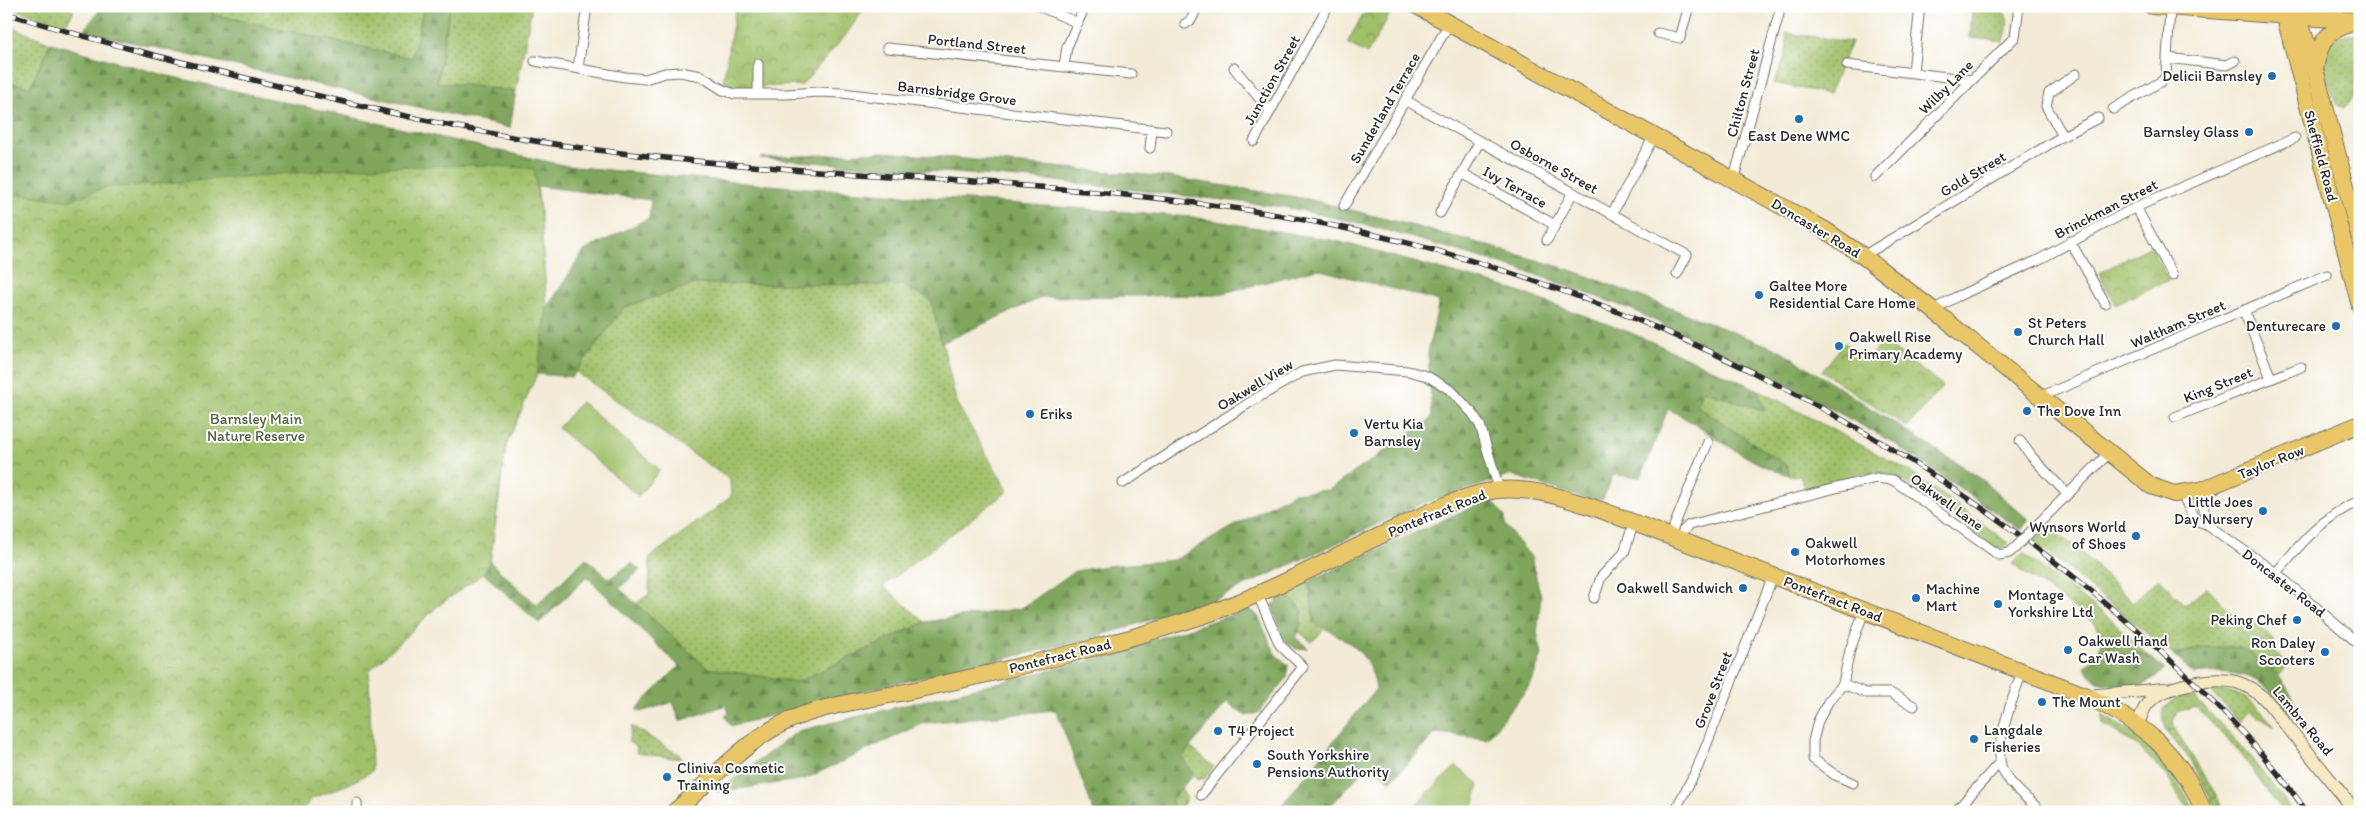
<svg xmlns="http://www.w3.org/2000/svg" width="2366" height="818" viewBox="0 0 2366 818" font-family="Itim,sans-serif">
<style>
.grass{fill:url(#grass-dots);stroke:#657549}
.forest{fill:url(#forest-firs);stroke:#556844}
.park{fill:url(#park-crowns);stroke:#657549}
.garden{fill:url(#garden-furrows);stroke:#657549}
.pitch{fill:#9fbf67;stroke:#657549}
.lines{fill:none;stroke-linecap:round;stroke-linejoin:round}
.street-casing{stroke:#716e67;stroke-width:11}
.secondary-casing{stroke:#716e67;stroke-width:14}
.highway-casing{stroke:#716e67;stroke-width:18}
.street{stroke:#fff;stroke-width:9}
.secondary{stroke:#f6e9c3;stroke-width:12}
.highway{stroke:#e9c769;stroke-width:16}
.rail-casing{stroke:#2b2b2b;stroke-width:5.5}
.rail{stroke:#fff;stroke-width:4;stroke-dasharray:11;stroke-linecap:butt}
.street-bridge-casing{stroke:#716e67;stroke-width:11;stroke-linecap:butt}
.street-bridge{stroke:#fff;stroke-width:9}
.poi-dot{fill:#1f6fb2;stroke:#fff;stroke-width:2}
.labels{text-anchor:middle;stroke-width:4;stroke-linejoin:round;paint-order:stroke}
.street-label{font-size:15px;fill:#2b2b2b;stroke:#fff}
.poi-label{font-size:15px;fill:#2b2b2b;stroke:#fff;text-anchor:start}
.park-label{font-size:15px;fill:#545f40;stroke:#fff}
</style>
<defs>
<pattern id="grass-dots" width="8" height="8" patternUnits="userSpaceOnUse" patternTransform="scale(1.25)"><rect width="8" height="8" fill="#9fbf67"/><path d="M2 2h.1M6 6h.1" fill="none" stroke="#829b55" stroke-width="1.8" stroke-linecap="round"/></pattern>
<pattern id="forest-firs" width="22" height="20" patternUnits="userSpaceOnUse" patternTransform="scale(1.25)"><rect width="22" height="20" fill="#7fa65c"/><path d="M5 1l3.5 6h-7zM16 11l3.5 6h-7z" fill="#68874c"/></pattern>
<pattern id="park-crowns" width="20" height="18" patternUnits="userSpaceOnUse" patternTransform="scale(1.25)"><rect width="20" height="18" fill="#9fbf67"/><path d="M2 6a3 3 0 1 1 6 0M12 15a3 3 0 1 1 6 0" fill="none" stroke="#829b55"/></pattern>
<pattern id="garden-furrows" width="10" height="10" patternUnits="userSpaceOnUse" patternTransform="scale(1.25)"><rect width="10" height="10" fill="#9fbf67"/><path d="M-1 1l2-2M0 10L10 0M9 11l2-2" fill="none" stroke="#829b55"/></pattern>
</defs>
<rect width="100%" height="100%" fill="#fff"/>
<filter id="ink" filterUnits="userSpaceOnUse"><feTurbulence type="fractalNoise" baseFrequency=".02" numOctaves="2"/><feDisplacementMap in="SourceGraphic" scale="10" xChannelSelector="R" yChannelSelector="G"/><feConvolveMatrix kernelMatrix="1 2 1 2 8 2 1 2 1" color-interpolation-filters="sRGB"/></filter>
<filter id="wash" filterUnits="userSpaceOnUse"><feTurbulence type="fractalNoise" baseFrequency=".0096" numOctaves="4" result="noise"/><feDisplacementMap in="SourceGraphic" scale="20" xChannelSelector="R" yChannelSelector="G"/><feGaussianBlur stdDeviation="1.12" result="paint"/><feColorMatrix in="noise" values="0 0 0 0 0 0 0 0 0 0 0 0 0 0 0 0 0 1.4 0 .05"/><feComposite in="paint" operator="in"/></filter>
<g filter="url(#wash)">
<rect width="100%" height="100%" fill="#f3ebd7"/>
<!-- grass -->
<path class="grass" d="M6 6H61L74 11 65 26Z
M211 6H424L412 59 211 14Z
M450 6H532L516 91 437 83Z
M1972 6C2001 6 2014 8 2004 41L1970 38Z
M6 25 51 43 30 87 6 82Z
M1786 33 1851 42 1829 94 1773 83C1782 66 1789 53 1786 33Z
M2360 33V89L2344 108 2337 105C2329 85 2312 49 2340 36 2345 33 2354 34 2360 33Z
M695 284 903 285 932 300 957 404 1008 491 883 586 925 622 798 682 707 669 636 604 649 594 650 557 731 497 730 480 576 372 624 307Z
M1757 389 1909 471 2009 543 2003 549 1995 548 1905 482 1889 473H1867L1805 489 1801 477 1789 475 1787 466 1697 406 1702 390 1765 410Z
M2048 527 2077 548 2133 602 2159 578 2186 605 2207 587 2236 618 2260 626 2274 640 2270 648 2289 664 2279 675 2268 664 2205 647 2173 655 2033 541Z
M2023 553 2113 621 2149 656 2134 651 2114 633 2103 639 2095 623 2012 564Z
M1309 581 1314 622 1325 628 1312 642 1299 632 1302 609 1285 594Z
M2224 690C2252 698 2257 706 2275 727L2249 711 2240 722 2210 691Z
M2177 697H2194L2240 744 2293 812H2282L2238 750 2195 706 2177 712 2173 721 2175 729 2165 731 2163 709Z
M2102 715C2115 723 2130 730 2142 739 2164 756 2183 787 2194 812H2189L2167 777 2139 747 2103 724Z
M632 726 681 756V759L636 753 637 747 628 742Z
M1190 747 1214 767 1205 778 1197 780 1182 757Z
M1181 788 1187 799 1178 812H1175L1171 800Z"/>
<!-- forest -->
<path class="forest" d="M103 6H211L212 14 412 58 424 6H450L437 82 516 91 510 128 83 31Z
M51 43 160 74 567 166 755 184 1192 217 1337 241 1505 287 1627 331 1757 389 1765 411 1702 390 1697 406 1787 466 1789 475C1746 464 1708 429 1668 409L1641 477 1613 475 1603 499H1586L1512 475 1421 504 1216 599 1090 639 872 689 731 726 725 716 729 713 726 705 680 721 673 702 640 712 636 709 679 666 587 577 539 623 483 573 439 605 416 626 506 446 490 562 537 605 586 558 609 579 632 563 640 570 619 588 707 668 798 682 925 622 1022 608 1075 571 1107 566 1174 560 1293 493 1329 490 1432 418 1428 352 1439 301 1317 269 1215 295 1043 297 941 343 931 300 903 285 695 284 624 307 572 377 537 374 547 308 584 251 649 218 651 200 537 186 541 220 6 387V82L30 87Z
M884 152 1169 177 1308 199 1468 240 1574 271 1782 351 1980 478 2029 520 2021 530 1892 442 1782 382 1633 310 1531 273 1449 248 1355 222 1285 207 1046 180 760 158Z
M1491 498 1505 517V525L1531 557 1541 597 1537 633 1542 654 1531 684 1487 739 1436 733 1391 781 1368 765 1325 812H1276L1376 689C1370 650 1346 639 1314 623L1309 581Z
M1285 594 1302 609 1299 632 1295 637 1308 648 1296 649 1284 640 1272 605Z
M1250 609 1258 616 1276 655 1288 665 1287 678 1258 713 1246 716 1227 702 1182 757 1193 775 1171 800 1175 812H1094L1056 710 924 723 805 779 717 792 798 731 1088 661Z
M2114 633 2133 651 2149 656 2165 670 2137 690 2097 682 2084 667 2098 653 2103 639Z
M2205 647C2216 647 2229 646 2240 648 2245 649 2249 653 2253 655 2285 673 2299 706 2310 739 2270 690 2264 666 2194 674L2173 655Z"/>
<!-- park -->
<path class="park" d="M736 6H866L845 36 802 85 735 88 723 82Z
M1368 6 1394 7 1367 54 1347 43Z
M489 165 534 169 541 220 547 308 537 374 506 446 490 562 484 573 439 605 369 671 372 771 349 784 313 798 300 812H6V192L68 201 104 188 368 167Z
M2151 246 2169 280 2115 304 2099 273Z
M1883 341 1943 386 1907 427 1822 371 1844 343 1867 360Z"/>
<!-- garden -->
<path class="garden" d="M2175 729 2215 793 2225 812H2217L2191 760 2165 731Z"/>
<!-- pitch -->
<path class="pitch" d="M581 402 660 470 638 496 558 428Z
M1456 766 1479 784 1472 812H1408Z"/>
</g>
<g filter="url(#ink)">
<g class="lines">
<defs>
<path id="street" d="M1039 6 1078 23
M1185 24 1191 20 1198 6
M1658 33 1680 38 1689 6
M887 48 1131 74
M2167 58 2227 65 2235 61
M535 61 625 77 645 79 665 73 680 72 701 76 723 90 735 94H787L818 92 842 93 1166 131
M1847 65 1972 80
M1064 66 1067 47 1085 6
M578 68 587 6
M1234 68 1270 111
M1913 72 1920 6
M758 93V64
M1405 100 1612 214 1654 136
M2113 109 2162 81 2166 76 2170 8
M2063 136 2046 106 2049 93 2076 74
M1254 141 1328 6
M1150 148 1152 129
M1462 173 1555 225
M1875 177 2015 37 2019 6
M1732 179 1736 171 1779 14
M1344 206 1449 24
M2136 207 2173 276
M1440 213 1480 141
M1612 214 1687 255 1677 274
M1547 240 1573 192
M2070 241 2105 303
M1863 256 2063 136 2098 118
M1933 310 1956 297 2038 260 2136 207 2295 138
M2244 311 2271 378
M2040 397 2327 275
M2175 417 2301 367
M2020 441 2032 457 2067 494
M1123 483 1252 401 1302 372 1335 365 1408 371 1427 376 1452 391 1473 414 1480 425 1499 489
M2201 490 2206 524
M2182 494 2195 520 2206 524 2276 573 2360 645
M2034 528 2109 453
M1670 536 1708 442
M1680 540 1683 531 1689 525 1876 478 1893 480 1999 555 2009 553 2015 548
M2276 573C2299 545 2325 514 2360 501
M1594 598 1601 577 1624 553 1634 522
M2022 671C2015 695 1990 750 2004 773 2013 788 2029 800 2042 812
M1843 684 1866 693H1890L1914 706
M1853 783 1835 775 1813 759V741L1818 721 1828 702 1843 684 1850 650 1864 611
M1201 795 1303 667 1280 645 1257 593
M357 803V812
M1674 812 1697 769 1773 576
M1955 812 2000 762"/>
<path id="secondary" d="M2087 696 2164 689
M2138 724C2141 717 2143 709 2148 703 2164 685 2213 677 2236 682 2248 685 2257 692 2266 700L2356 812"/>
<path id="highway" d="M1417 6 1825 230 1863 256 1933 310 2151 486 2174 494 2201 490 2360 424
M2152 6 2360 21
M2282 6 2360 306
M2295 6 2315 69 2360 239
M2315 69C2320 41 2325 32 2352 23
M674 812C713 780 745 739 792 719 833 702 881 698 924 688 1015 668 1106 647 1196 618 1263 596 1328 560 1392 530 1422 516 1453 499 1485 492 1523 484 1563 497 1598 509L2087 696C2142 723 2181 753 2204 812"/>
</defs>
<!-- street casing -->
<use href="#street" class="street-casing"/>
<!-- secondary casing -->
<use href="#secondary" class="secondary-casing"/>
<!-- highway casing -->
<use href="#highway" class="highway-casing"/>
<!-- street -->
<use href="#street" class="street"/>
<!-- secondary -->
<use href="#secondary" class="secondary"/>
<!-- highway -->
<use href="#highway" class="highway"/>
<defs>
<path id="rail" d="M6 13C94 41 184 63 274 85 375 110 478 134 582 148 803 178 1027 177 1247 210 1564 259 1872 403 2116 612 2187 673 2253 736 2307 812"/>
</defs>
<!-- rail casing -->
<use href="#rail" class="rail-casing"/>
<!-- rail -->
<use href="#rail" class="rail"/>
<defs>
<path id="street-bridge" d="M2015 548 2034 528"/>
</defs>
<!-- street-bridge casing -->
<use href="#street-bridge" class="street-bridge-casing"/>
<!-- street-bridge -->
<use href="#street-bridge" class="street-bridge"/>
</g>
</g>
<!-- markers -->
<g class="poi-dot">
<circle cx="2272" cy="76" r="5"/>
<circle cx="1799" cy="119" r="5"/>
<circle cx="2249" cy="132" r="5"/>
<circle cx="1759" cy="295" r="5"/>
<circle cx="2336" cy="326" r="5"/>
<circle cx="2018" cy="332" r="5"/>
<circle cx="1839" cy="346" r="5"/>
<circle cx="2027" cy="411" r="5"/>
<circle cx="1030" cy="414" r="5"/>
<circle cx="1354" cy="433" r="5"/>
<circle cx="2263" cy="511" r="5"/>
<circle cx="2136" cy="536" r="5"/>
<circle cx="1795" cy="552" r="5"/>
<circle cx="1743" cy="588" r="5"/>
<circle cx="1916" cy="598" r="5"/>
<circle cx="1998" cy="604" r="5"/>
<circle cx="2297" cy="620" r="5"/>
<circle cx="2068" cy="650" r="5"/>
<circle cx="2325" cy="652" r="5"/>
<circle cx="2042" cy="702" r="5"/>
<circle cx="1218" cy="731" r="5"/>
<circle cx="1974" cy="739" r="5"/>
<circle cx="1257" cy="764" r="5"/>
<circle cx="667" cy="777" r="5"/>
</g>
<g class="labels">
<!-- street labels -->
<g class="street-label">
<text transform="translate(977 44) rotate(6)" y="5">Portland Street</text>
<text transform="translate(1272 80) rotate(-61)" y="5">Junction Street</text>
<text transform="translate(1946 87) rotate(-45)" y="5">Wilby Lane</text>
<text transform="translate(957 93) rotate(7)" y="5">Barnsbridge Grove</text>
<text transform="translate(1743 93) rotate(-75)" y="5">Chilton Street</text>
<text transform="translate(1385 108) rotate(-60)" y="5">Sunderland Terrace</text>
<text transform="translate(2321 156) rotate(75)" y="5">Sheffield Road</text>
<text transform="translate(1554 166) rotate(29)" y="5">Osborne Street</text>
<text transform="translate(1973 174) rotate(-31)" y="5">Gold Street</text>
<text transform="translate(1515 187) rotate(29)" y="5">Ivy Terrace</text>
<text transform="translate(2106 209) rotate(-27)" y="5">Brinckman Street</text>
<text transform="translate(1816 228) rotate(31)" y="5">Doncaster Road</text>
<text transform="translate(2178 324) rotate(-23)" y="5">Waltham Street</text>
<text transform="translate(1255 385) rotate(-31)" y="5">Oakwell View</text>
<text transform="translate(2218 385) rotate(-22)" y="5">King Street</text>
<text transform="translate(2271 462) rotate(-22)" y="5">Taylor Row</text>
<text transform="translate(1947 502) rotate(36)" y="5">Oakwell Lane</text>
<text transform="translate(1437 513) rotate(-22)" y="5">Pontefract Road</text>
<text transform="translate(2284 583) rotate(38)" y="5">Doncaster Road</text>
<text transform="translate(1833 599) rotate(21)" y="5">Pontefract Road</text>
<text transform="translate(1060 656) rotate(-14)" y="5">Pontefract Road</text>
<text transform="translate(1713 690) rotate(-69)" y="5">Grove Street</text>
<text transform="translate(2303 721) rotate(50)" y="5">Lambra Road</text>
</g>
<!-- poi labels -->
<g class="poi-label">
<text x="2262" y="81" text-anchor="end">Delicii Barnsley</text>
<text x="2239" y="137" text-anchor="end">Barnsley Glass</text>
<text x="1799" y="141" text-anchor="middle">East Dene WMC</text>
<text x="1769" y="291">Galtee More<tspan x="1769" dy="17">Residential Care Home</tspan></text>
<text x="2028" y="328">St Peters<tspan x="2028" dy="17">Church Hall</tspan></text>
<text x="2326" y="331" text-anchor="end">Denturecare</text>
<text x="1849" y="342">Oakwell Rise<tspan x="1849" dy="17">Primary Academy</tspan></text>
<text x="2037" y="416">The Dove Inn</text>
<text x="1040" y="419">Eriks</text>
<text x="1364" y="429">Vertu Kia<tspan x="1364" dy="17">Barnsley</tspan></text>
<text x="2253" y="507" text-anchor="end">Little Joes<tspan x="2253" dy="17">Day Nursery</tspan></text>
<text x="2126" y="532" text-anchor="end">Wynsors World<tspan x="2126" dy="17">of Shoes</tspan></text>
<text x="1805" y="548">Oakwell<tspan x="1805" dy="17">Motorhomes</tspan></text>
<text x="1733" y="593" text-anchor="end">Oakwell Sandwich</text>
<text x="1926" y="594">Machine<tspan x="1926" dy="17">Mart</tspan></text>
<text x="2008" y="600">Montage<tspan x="2008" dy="17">Yorkshire Ltd</tspan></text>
<text x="2287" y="625" text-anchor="end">Peking Chef</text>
<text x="2078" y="646">Oakwell Hand<tspan x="2078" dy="17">Car Wash</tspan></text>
<text x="2315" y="648" text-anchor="end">Ron Daley<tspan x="2315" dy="17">Scooters</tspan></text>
<text x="2052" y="707">The Mount</text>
<text x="1984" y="735">Langdale<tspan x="1984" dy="17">Fisheries</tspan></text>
<text x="1228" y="736">T4 Project</text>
<text x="1267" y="760">South Yorkshire<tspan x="1267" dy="17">Pensions Authority</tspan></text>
<text x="677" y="773">Cliniva Cosmetic<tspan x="677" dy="17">Training</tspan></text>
</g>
<!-- park labels -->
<g class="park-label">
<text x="256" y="424">Barnsley Main<tspan x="256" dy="17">Nature Reserve</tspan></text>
</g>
</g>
<!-- margin -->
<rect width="2366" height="818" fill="none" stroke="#fff" stroke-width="25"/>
</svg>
